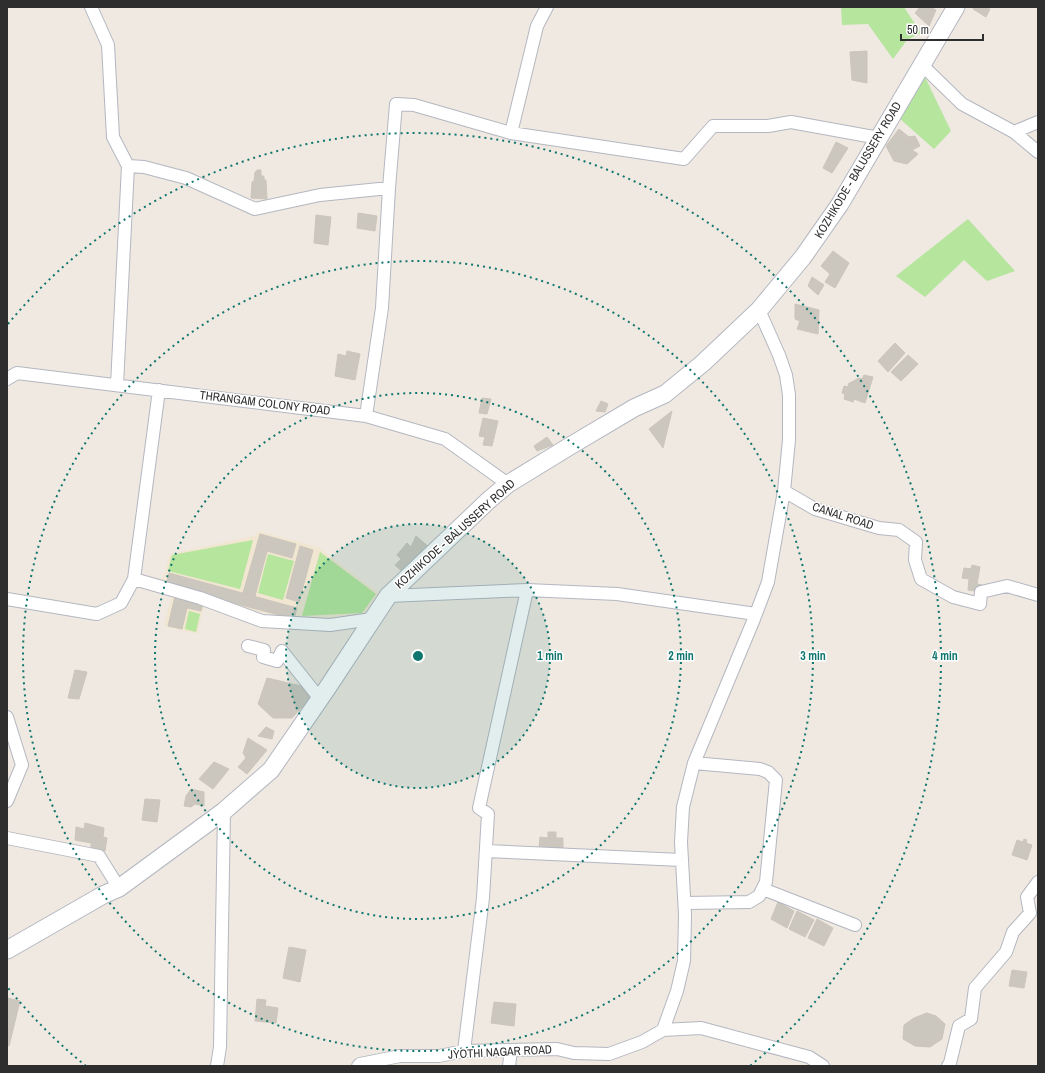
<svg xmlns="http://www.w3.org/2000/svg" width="1045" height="1073" viewBox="0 0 1045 1073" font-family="'Archivo Narrow',sans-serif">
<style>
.education{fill:#f0e6d1}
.green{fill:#b6e59e}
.building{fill:#cbc7bf;stroke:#cbc5ba}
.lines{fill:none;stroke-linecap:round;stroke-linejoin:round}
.minor-casing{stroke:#b4b7c1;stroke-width:14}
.secondary-casing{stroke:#b4b7c1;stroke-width:19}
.minor{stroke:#fff;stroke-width:12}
.secondary{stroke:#fff;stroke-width:17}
.ring{fill:none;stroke:#0f766e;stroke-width:2;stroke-dasharray:2 4}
.labels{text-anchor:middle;stroke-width:3;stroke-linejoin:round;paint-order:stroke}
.street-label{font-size:12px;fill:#2e2e2e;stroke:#fff}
.centre{fill:#0f766e;stroke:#fff;stroke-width:2}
.ring-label{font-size:12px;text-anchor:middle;font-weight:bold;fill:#0f766e;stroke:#fff;stroke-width:3;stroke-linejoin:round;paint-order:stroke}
</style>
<rect width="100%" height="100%" fill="#efe9e1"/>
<!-- education -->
<path class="education" d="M259 531 318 547 380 594 364 615 299 622 161 586 170 554 254 536Z
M172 594 205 602 197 634 164 626Z"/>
<!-- green -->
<path class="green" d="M841 7H904L921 33 907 40 893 59 868 24 842 25Z
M924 75 951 131 934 149 891 111Z
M968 219 1015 271 987 281 964 260 925 297 896 276Z
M253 540 240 589 168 571 172 555Z
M320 552 376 594 362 613 302 616Z
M268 554 294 561 283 600 258 593Z
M189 611 200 614 196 632 185 629Z"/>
<!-- building -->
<path class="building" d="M920 7H930L936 10 929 26 915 13Z
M974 7H985L990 9 986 17 973 9Z
M867 51V83L852 80 850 52Z
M899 129 909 137 915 136 920 146 912 150 918 154 907 164 894 161 886 146Z
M836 142 848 148 832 173 823 168Z
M257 170H261V176H264V180H266L267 199 251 198 252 182 254 181 255 172H256Z
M358 213 377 216 375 231 357 228Z
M316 215 331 217 328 245 314 243Z
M833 251 849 263 835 288 825 282 830 274 821 266Z
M812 277 824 285 818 295 808 286Z
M795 304 819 310 818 334 797 329 800 321 795 319Z
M895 343 905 353 888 372 878 361Z
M347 351 360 354 355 380 335 376 338 354 346 356Z
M908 355 918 364 901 381 891 372Z
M864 375 873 377 865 403 854 399 853 402 844 399 845 394 842 393 844 386 849 387 848 384 859 378 862 379Z
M482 398 491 399 487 414 479 413Z
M601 401 608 404 605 412 596 411Z
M672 411 663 448 649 429Z
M483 418 498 421 492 446 483 445 485 437 479 436Z
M547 437 553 445 537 451 534 446Z
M260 534 296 544 292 558 267 551 255 596 243 593Z
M416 536 429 547 405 574 395 565 401 559 397 555 407 543 411 547Z
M300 546 313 550 299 602 286 598Z
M972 565 980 567 977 584 982 585 981 592 968 590 969 579 962 578 964 568 971 569Z
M169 573 297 608 294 619 166 585Z
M175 596 203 603 201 611 187 608 182 629 168 626Z
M75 670 87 672 79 699 68 698Z
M267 678 310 688V698L292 718H273L258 704Z
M266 727 274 731 272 739 258 736Z
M248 738 267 750 247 774 238 767 246 758 243 753Z
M214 762 229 769 213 789 199 779Z
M191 789 204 792V806L195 804 191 807 184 806 186 796Z
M145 799 160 800 157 822 142 820Z
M85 823 104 828 103 837 107 838 105 851 91 847V843L75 840 76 827 84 829Z
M548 832H556V838H563V851L539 849 540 837 548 838Z
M1024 839 1027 840 1026 843 1032 845 1027 860 1012 855 1017 840 1023 842Z
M778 902 794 911 787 928 771 919Z
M797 911 814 920 805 937 789 929Z
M817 919 833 928 824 946 808 938Z
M289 947 306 950 300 982 283 978Z
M1012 970 1027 972 1024 988 1009 986Z
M7 998 20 1001 9 1046 7 1045Z
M257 999 266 1000 265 1006 278 1008 276 1023 255 1021Z
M494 1002 516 1004 514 1026 491 1023Z
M927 1013 936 1016 945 1024 942 1039 930 1047 915 1046 903 1039 904 1025 914 1018Z"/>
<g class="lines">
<defs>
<path id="minor" d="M91 7 108 45 113 137 128 166 144 167 186 178 255 209 320 195 389 188
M922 65 962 104 1014 132 1038 152
M1014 132 1038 122
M511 133 537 26 547 7
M759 310 779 355 786 375 789 395V440L784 491 815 509 879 528 899 530 916 542 915 560 921 579 953 597 980 604 981 592 1007 586 1038 595
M7 379 17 373 366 416 445 439 508 484
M117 385 128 166
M366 416 382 308 389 188 396 104 414 105 511 133 684 159 713 126H768L791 122 879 138
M134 579 200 598 262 621 330 625 372 619
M527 590 617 594 756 614
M388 596 527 590 479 808 488 814 483 898 464 1051
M7 599 97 614 121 603 134 579 159 390
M248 646 264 650 263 657 277 661 282 651 320 699
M7 717 22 765 7 801
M7 838 99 856 119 888
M486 851 681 860
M763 889 855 925
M685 903 749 902 759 896 766 882 776 780 768 772 760 769 694 763
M663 1030 677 991 684 961 685 915 681 842 683 807 694 763 754 619 768 582 784 491
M217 1066 220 1047 224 811
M358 1066 360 1064 400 1056H439L464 1051 557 1049 574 1053 609 1054 642 1042 663 1030 701 1028 809 1057 823 1066
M509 1066 511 1050
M948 1066 950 1063 959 1026 971 1019 975 988 1006 952 1013 932 1030 913 1027 897 1038 882"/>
<path id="secondary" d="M7 950 103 895 119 888 224 811 271 770 328 687 388 596 490 499 508 484 570 446 634 408 665 394 703 363 759 310 803 257 840 204 956 7"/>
</defs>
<!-- minor casing -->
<use href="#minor" class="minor-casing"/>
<!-- secondary casing -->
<use href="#secondary" class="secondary-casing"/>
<!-- minor -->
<use href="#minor" class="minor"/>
<!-- secondary -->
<use href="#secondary" class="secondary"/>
</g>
<!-- distance rings -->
<circle cx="418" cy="656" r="132" fill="#0f766e" fill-opacity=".12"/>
<g class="ring">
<circle cx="418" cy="656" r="132"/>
<circle cx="418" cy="656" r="263"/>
<circle cx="418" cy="656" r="395"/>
<path d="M86 1066A527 527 0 0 1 8 988M8 324A527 527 0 1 1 750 1066"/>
</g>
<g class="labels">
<!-- street labels -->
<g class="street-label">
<text transform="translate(858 170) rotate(-59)" y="4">KOZHIKODE - BALUSSERY ROAD</text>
<text transform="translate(265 403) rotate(7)" y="4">THRANGAM COLONY ROAD</text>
<text transform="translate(843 516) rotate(18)" y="4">CANAL ROAD</text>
<text transform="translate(455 534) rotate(-42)" y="4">KOZHIKODE - BALUSSERY ROAD</text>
<text transform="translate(500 1052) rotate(-3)" y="4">JYOTHI NAGAR ROAD</text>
</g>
</g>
<circle cx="418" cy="656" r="6" class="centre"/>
<g class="ring-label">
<text x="550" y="660">1 min</text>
<text x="681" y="660">2 min</text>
<text x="813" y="660">3 min</text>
<text x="945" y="660">4 min</text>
</g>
<!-- border -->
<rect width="1045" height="1073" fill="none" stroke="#2e2e2e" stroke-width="16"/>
<!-- scale -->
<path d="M901 34v6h82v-6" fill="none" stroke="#2e2e2e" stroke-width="2"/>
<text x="907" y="34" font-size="12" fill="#2e2e2e" stroke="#ffffff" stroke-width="3" paint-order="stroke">50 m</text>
</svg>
